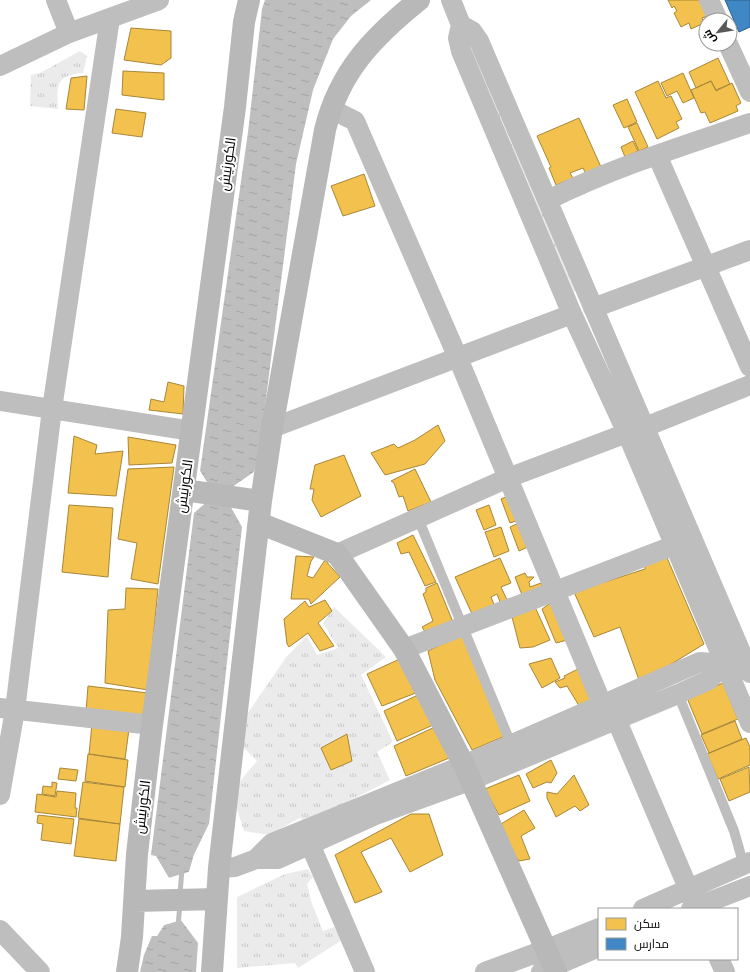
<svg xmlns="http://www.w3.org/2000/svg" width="750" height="972" viewBox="0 0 750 972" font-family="Barlow,Cairo,sans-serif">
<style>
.grass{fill:url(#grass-tufts)}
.water{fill:url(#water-ripples)}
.pier{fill:#fff}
.homes{fill:#f2c14e;stroke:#a98737}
.schools{fill:#3f88c5;stroke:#2c5f8a}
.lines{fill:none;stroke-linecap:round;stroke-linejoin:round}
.stream{stroke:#bebebe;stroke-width:5}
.lane{stroke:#bebebe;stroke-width:10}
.street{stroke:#bebebe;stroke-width:20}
.secondary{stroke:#b8b8b8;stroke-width:22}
.labels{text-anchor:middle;stroke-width:4;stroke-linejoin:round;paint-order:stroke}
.street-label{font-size:14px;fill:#000;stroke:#fff}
</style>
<defs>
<pattern id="grass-tufts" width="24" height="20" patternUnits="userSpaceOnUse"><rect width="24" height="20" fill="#ebebeb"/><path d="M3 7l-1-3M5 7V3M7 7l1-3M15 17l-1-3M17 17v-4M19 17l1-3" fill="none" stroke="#c8c8c8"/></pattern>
<pattern id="water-ripples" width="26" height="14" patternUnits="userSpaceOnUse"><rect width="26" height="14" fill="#bebebe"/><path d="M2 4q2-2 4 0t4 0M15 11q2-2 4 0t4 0" fill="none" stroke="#a2a2a2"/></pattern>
</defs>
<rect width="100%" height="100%" fill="#fff"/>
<!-- grass -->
<path class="grass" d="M470 40 578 290 574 292 465 42Z
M80 51 87 56 83 73C57 75 56 84 58 109L30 106 31 75 40 73Z
M334 607 386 657 361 675 393 742 377 752 390 780 318 817 305 822 300 818 276 831 275 836 244 831C231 791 229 793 257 761L241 745 243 720 287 656 307 636 317 655 338 648 323 623Z
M308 869 313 877 307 884 312 904 323 931 334 927 342 940 298 968 295 963 237 968V897L285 874Z"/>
<!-- water -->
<path class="water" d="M265 0H371L351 16 333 39 313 90 296 164 259 453 254 472 231 488 208 484 200 471 248 132 262 9Z
M209 500 228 502 242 527 209 824 194 855 189 872 169 878 151 855 194 513Z
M181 920 198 943 196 972H140L144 955 152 936H157L164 925Z"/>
<!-- pier -->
<path class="pier" d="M200 471 208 484 218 488H231L254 472 253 475 231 490H217L207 486 200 474Z
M209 824V828L196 855 191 873 168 880 151 858V855L156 856 169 878 189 872 194 855Z
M181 918 200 944 181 920 164 925 157 936H152V934H156L163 923Z"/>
<!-- homes -->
<path class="homes" d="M668 0H700L707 16 702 18 704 23 691 29 689 23 681 27 674 13 677 11 674 6 672 8Z
M131 28 171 31V58L161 65 124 60Z
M718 58 730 84 716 90 711 81 696 88 689 72Z
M123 71 164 73V100L122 95Z
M683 73 694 98 683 103 677 91 667 96 661 83Z
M87 76 84 110 66 109 71 78Z
M658 81 666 98 671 96 682 119 676 122 679 128 657 139 635 92Z
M711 81 716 91 732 83 741 103 736 106 738 111 710 123 705 112 701 113 691 90Z
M627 99 637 122 624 128 613 105Z
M116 109 146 113 142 137 112 133Z
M579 118 601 167 586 174 583 168 570 173 573 178 556 185 549 168 551 167 537 136Z
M637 123 648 147 639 151 628 127Z
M633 141 638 151 625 157 621 147Z
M364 174 375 206 343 216 331 186Z
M168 382 184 386 183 414 149 410 151 399 164 402Z
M438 425 445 441 425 464 385 475 371 453 394 444 398 448 415 440Z
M74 436 97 445 95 454 123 451 116 496 68 493Z
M128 437 176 445 172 463 129 465Z
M344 455 361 496 321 517 312 500 314 489H310L315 465Z
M174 467 158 584 131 579 137 543 118 539 128 469Z
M415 469 431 502 408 511 403 496 399 497 394 483 391 481Z
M513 494 522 519 510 523 501 499Z
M69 505 113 508 108 577 62 572Z
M489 505 496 525 484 530 476 510Z
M523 521 532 545 519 551 510 527Z
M501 527 509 551 494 557 485 532Z
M413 535 436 582 425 586 409 552 401 554 397 543Z
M665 553 704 644 660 671 639 680 620 627 594 637 574 592 645 569 646 561Z
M296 556 314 557 311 561 307 576 313 578 325 560 340 577 311 604 309 599H291Z
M500 558 511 583 501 587 509 604 502 607 497 594 491 597 495 607 473 616 455 577Z
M525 573 527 577H534L529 582 530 587 541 583 545 592 524 600 515 577Z
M437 583 455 627 429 638 422 627 433 621 423 594 426 592V588Z
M126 588 158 589 148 690 105 683 108 610 125 609Z
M556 599 571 639 556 643 542 609Z
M325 600 332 611 318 623 334 646 320 651 308 633 289 647 287 644 284 619 305 601 309 607Z
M535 607 550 640 533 647 520 648 512 617Z
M463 634 505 736 472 750 435 680 428 651Z
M404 657 421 691 382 706 367 674Z
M551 658 560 678 542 688 529 664Z
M582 667 598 703 581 709 567 686 560 688 555 682 565 678 564 676Z
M723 683 738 719 702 734 687 698Z
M88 686 148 693 142 718 86 711Z
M420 694 433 725 397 741 384 711Z
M735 721 742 739 709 753 701 735Z
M92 724 129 729 125 759 89 754Z
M437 726 454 756 406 776 394 746Z
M347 734 352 761 331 770 321 748Z
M746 738 750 747V765L718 779 707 754Z
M88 754 128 760 125 787 85 781Z
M551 760 557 773 551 783 547 782 533 788 526 774Z
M749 767 750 792 729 801 720 779Z
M60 768 78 770 76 781 58 779Z
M519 775 530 801 499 815 485 789Z
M574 775 589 805 580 811 575 806 556 817 547 798V792L557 794Z
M52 782 57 783 55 796 42 794 43 786 52 787Z
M83 782 124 787 120 824 78 818Z
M57 791 76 793 75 808H77L76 817 35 812 37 794 56 797Z
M524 810 535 828 521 836 530 859 519 861 496 827Z
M411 814H429L443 855 410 872 391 838 361 852 382 892 355 903 335 855Z
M38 815 74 819 71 844 41 840 43 824 37 823Z
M79 819 120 824 116 861 74 856Z"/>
<!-- schools -->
<path class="schools" d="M725 0H750V27L739 32Z"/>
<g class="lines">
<!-- stream -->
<path class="stream" d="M180 894 182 869
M178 926 180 904"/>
<!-- lane -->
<path class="lane" d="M418 518 511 744
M678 694 734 831 744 866"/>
<!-- street -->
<path class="street" d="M56 0 69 33
M451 0 461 25 458 38 461 51 572 314 627 433 750 723
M709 0 718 20
M461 25 472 31 479 41 750 673
M728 44 750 92
M0 66 69 33 110 18
M331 109 355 121 458 358 602 704
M657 155 750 367
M548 200C612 168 682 146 750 123
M593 308 750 250
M0 401 192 431
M645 427 750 385
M272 428 572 314
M337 554 508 478 627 433
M404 649 675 545
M0 708 152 725
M617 721 697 909
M0 795 15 710 52 409 110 18 159 0
M310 844 365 972
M256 859 272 843 464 765 700 662 725 664
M219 868 235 867 256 859H278L378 814 469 781 678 694 709 680 725 664 736 658
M643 909 750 862
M691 909 750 886
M0 930 40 972
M719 959 725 972
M485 972 547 949 599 928
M541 972 599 947"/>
<!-- secondary -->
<path class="secondary" d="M184 490 261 501
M259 523 337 554 404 649 464 765 556 972
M135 901 217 899
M127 972 132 937 137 854 152 725 235 107 244 22 249 0
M212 972 219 868 261 501 272 428 325 130C339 72 373 37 419 0"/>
</g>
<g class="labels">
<!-- street labels -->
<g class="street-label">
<text transform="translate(227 164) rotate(-82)" y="5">الكورنيش</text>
<text transform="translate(184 486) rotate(-82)" y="5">الكورنيش</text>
<text transform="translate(142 807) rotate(-83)" y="5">الكورنيش</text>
</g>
</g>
<!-- legend -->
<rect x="598" y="908" width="140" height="52" fill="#ffffff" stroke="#999999"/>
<rect x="606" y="918" width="20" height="12" fill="#f2c14e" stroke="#999999"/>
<text x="634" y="928" font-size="12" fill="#000000">سكن</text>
<rect x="606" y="938" width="20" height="12" fill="#3f88c5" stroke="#999999"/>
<text x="634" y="948" font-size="12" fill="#000000">مدارس</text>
<!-- north arrow -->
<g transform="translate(718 32) rotate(240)"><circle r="19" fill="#ffffff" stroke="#999999"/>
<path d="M0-3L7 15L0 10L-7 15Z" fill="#595959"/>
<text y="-6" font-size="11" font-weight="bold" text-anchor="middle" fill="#000000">ش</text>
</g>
</svg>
